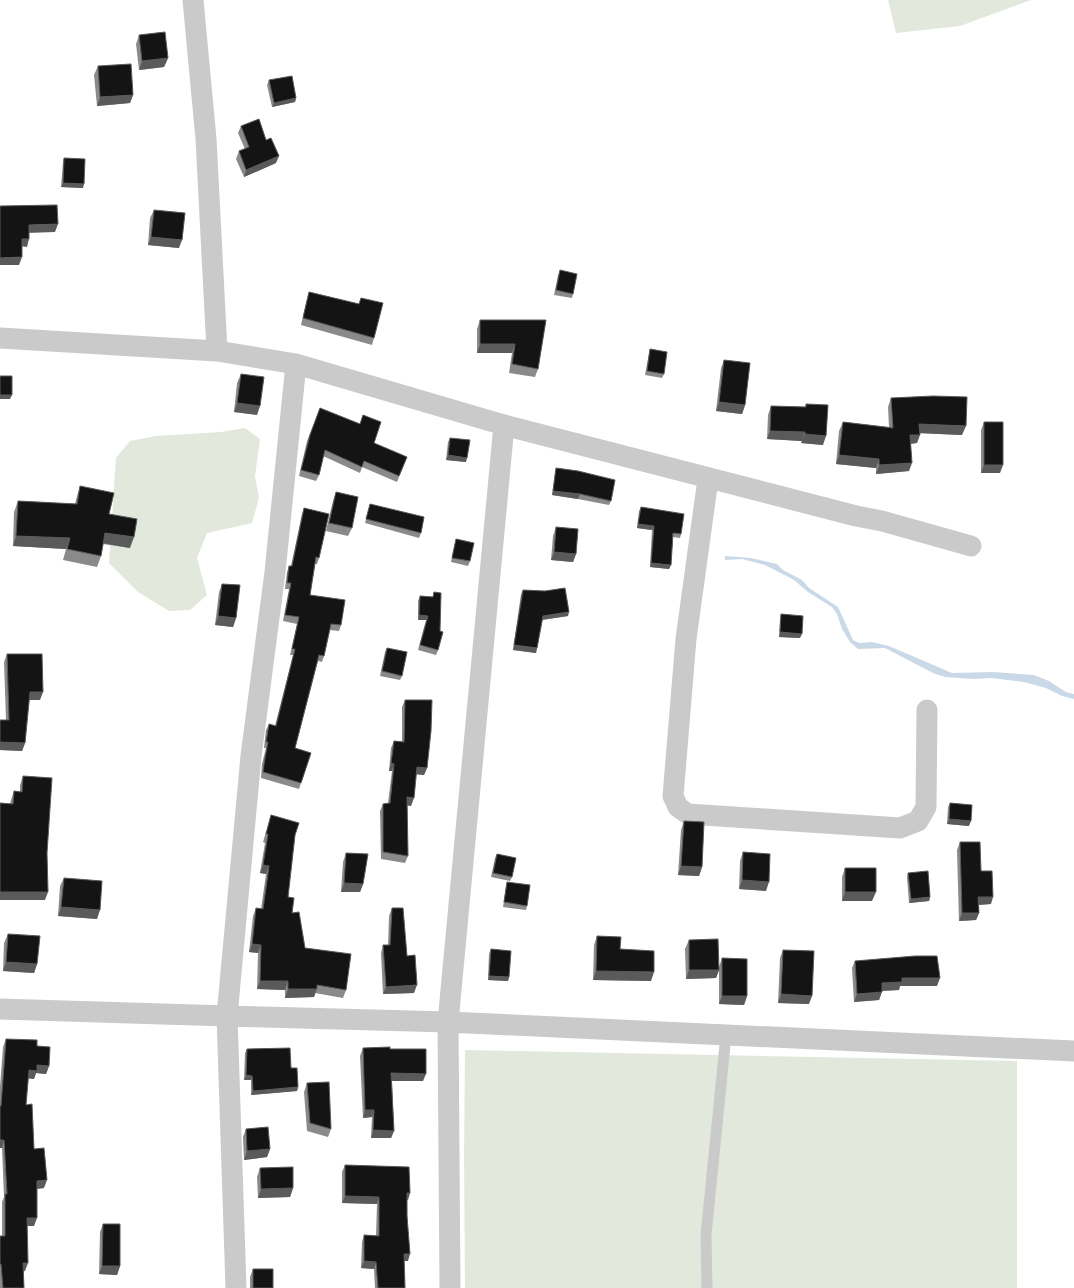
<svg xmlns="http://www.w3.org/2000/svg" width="1074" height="1288" viewBox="0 0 1074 1288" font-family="'Titillium Web',sans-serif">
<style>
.green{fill:#e2e9dc}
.water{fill:#cad9e7}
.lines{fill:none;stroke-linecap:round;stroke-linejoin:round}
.service{stroke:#cacaca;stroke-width:11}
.minor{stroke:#cacaca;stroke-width:21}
.wall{fill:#8a8a8a}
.shaded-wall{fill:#5a5a5a}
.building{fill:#141414;stroke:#5a5a5a}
</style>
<rect width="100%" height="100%" fill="#fff"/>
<!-- green -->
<path class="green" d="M888 0H1031L960 26 896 33Z
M245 428 260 439 255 476 259 498 252 523 207 533 197 558 207 595 190 610 169 611 138 592 109 563 116 458 130 441 156 436 221 432Z
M465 1050 1017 1061V1288H465L464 1155Z"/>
<!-- water -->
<path class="water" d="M725 556 751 558 777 564 783 570 802 580 809 588 838 607 853 640 859 643 872 642 889 646 952 673 993 672 1034 675 1049 681 1066 692 1074 694V699L1062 696 1046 688 1024 682 991 678 973 679 945 677 933 673 885 648 858 649 850 642 842 629 837 614 832 607 808 592 794 580 765 565 742 559 725 560Z"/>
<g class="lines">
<!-- service -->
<path class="service" d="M707 1288 706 1235 726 1035"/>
<!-- minor -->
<path class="minor" d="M193 0 206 139 217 351
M0 338 217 351 296 364 504 425 856 516 882 521 971 546
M708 479 686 639 673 796 678 807 688 814 900 828 918 821 926 807 927 710
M0 1009 227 1016 448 1022 1074 1051
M236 1288 227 1016 251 756 275 572 296 364
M450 1288 448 1022 504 425"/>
</g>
<!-- wall -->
<path class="wall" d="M139 35 168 58 164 67 139 70 136 44Z
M98 66 133 95 130 103 97 106 94 75Z
M269 80 296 98 295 102 272 107 267 85Z
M241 126 276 163 244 177 236 159 239 151 245 149 238 133Z
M64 158 83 188 61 187 63 162Z
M154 210 179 248 148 245 150 218Z
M560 270 573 294 572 298 554 295 558 275Z
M309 292 359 304 361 298 374 338 372 345 301 325 307 299Z
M480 320H546L538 369 535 377 509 373 512 353H477V329Z
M650 349 664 374 662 378 645 375 649 353Z
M724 360 745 405 742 414 716 411 721 368Z
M241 374 257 415 234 412 237 383Z
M891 398 962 435 920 433 917 443 911 444 909 471 876 474V468L836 464 839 431 843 422 889 427 888 407Z
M806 404 823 445 801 443 802 441 767 439 768 415 771 406 805 407Z
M320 408 374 443 407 457 397 482 362 467 360 473 323 456 319 475 316 481 299 476 307 441Z
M984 422 1000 473H981V430Z
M450 438 466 462 446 460 448 442Z
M556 468 611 501 609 505 578 499 552 495 555 473Z
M80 486 109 514 130 548 103 544 101 556 97 567 63 560 66 549 13 546 14 512 18 501 75 504 77 496Z
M336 492 352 528 348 536 326 531 333 501Z
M370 504 421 533 419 538 365 523Z
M641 507 681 534 680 538 673 537 671 565 669 569 650 567 652 530 637 528 639 511Z
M304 508 319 558 317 564H315L310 595 341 625 339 631 330 630 324 656 322 662 318 661 295 748 311 753 299 789 261 778 262 764 266 748H264L266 730 269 724 275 726 293 655H290L297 624 283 621 289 589H285L287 572 289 566H291L302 514Z
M556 527 576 554 573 562 551 560 553 536Z
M456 539 470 561 468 566 451 562 455 543Z
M222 584 236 618 233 627 215 625 219 592Z
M523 590 568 616 542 620 536 653 513 650 521 594Z
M434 592 438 650 436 655 418 650 426 620H418V601L420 596 433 597Z
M781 614 800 638 779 637 780 619Z
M387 648 402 676 400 680 380 676 385 652Z
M7 654 40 700H29L25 743 22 751 0 750V720H6L4 662Z
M405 700 427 768 424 775 416 774 411 806 407 805 408 856 405 863 381 859 380 811 383 804 388 803 392 771H389L391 748 394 741 402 742V707Z
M23 776 45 900 10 804 11 800 14 791 20 792V785Z
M950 803 969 826 947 824 948 807Z
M271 815 295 835 288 897 292 913 305 948 346 990 343 998 315 993 314 997 285 998V990L257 989 258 953 249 952 253 916 256 908 261 909 266 874 260 873 265 843 263 842Z
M684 821 702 867 699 876 678 875 681 830Z
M960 842 981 871 991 904 979 905V913L976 920 959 921 957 850Z
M743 852 766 891 739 889 740 861Z
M346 853 363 884 360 892H341L343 862Z
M497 854 512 877 510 881 491 877 495 858Z
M845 868 872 901H842V877Z
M908 873 930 897 929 901 909 903 907 877Z
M64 878 97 919 58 916 60 886Z
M507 882 527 906 526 910 503 907 506 887Z
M392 908 407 956 414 993 383 994 381 953 383 945H388L389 916Z
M8 934 37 964 34 973 3 971 4 943Z
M597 936 620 949 651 981 593 980 594 945Z
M689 940 719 967 722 958 747 996 744 1005 719 1004V970L716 978 686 979 685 949Z
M491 949 509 977 508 981 488 980 489 954Z
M783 950 809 1004 778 1003 780 958Z
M855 961 937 986H900L899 990 882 991 879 1000 854 1002 852 968Z
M6 1039 37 1046 49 1066 46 1074 36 1073 34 1079 28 1078 26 1105 34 1149 44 1188 37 1189 34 1226H27L25 1271H24V1288H0V1236H2V1202L4 1197 2 1148H0V1087L3 1047Z
M363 1048 390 1049 423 1081H392L394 1131 391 1138H371L372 1117 363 1118 360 1056Z
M247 1049 291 1068 298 1087 297 1091 251 1095V1080H244L245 1053Z
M307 1083 331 1129 328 1137 307 1131 304 1092Z
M246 1129 270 1149 267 1157 244 1160 243 1137Z
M345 1165 410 1193 407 1200 408 1261H404L405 1288H375L374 1269 361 1268 362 1242 364 1235 376 1236 377 1204 342 1203V1172Z
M260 1168 293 1188 290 1197 258 1198 257 1177Z
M103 1224 120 1266 117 1275 99 1274 100 1232Z
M253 1269 273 1288H250V1277Z"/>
<!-- shaded-wall -->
<path class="shaded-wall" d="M168 58 164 67 139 70 142 61Z
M133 95 130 103 97 106 100 97Z
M296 98 295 102 272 107 274 103Z
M279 156 276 163 244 177 246 170Z
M63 183 84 184 83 188 61 187Z
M58 224 55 232 26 233 29 225Z
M151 237 182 240 179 248 148 245Z
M22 239H29L27 247 19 246Z
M22 257 19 265H0V258Z
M480 344H515L512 353H477Z
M0 395H12L10 399H0Z
M719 402 745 405 742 414 716 411Z
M237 403 260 406 257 415 234 412Z
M919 424 966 426 962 435 916 433Z
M770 431 805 432 802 441 767 439Z
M805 434 826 436 823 445 801 443Z
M910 435H920L917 443 907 444Z
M448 455 467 458 466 462 446 460Z
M839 455 879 459 876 468 836 464Z
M912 463 909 471 876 474 879 465Z
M984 465H1003L1000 473H981Z
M553 491 580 494 578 499 552 495Z
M638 524 654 526 652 530 637 528Z
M105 533 134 537 130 548 102 543Z
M16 536 70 538 66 549 13 546Z
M554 552 576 554 573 562 551 560Z
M651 563 671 565 669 569 650 567Z
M569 612 568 616 541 620 543 616Z
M419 615 428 616 426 620H418Z
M218 616 236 618 233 627 215 625Z
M780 632 802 634 800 638 779 637Z
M514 645 537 648 536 653 513 650Z
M30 692H43L40 700H27Z
M0 742 25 743 22 751 0 750Z
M391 763 394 764 392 771H389Z
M417 767 427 768 424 775 414 774Z
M407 797 414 798 411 806 404 805Z
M949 819 971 821 969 826 947 824Z
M263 865 269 866 266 874 260 873Z
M681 866 702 867 699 876 678 875Z
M742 880 769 882 766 891 739 889Z
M344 883 363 884 360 892H341Z
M0 892H48L45 900H0Z
M845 892H876L872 901H842Z
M930 897 929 901 909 903 911 899Z
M978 897H993L991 904 976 905Z
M61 907 100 910 97 919 58 916Z
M962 913H979L976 920 959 921Z
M252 944 261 945 258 953 249 952Z
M6 962 37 964 34 973 3 971Z
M689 970H719L716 978 686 979Z
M596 971 654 972 651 981 593 980Z
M489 976 509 977 508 981 488 980Z
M902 978H940L937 986H900L899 990 879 991 882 983Z
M260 981H288L285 990 257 989Z
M417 985 414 993 383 994 386 987Z
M288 989H317L314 997 285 998Z
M882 992 879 1000 854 1002 857 994Z
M781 994 812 996 809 1004 778 1003Z
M722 996H747L744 1005 719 1004Z
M37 1065 49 1066 46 1074 36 1073 34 1079 26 1078 29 1070Z
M391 1073 426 1074 423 1081H389Z
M246 1075 252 1076 251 1080H244Z
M298 1087 297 1091 251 1095 253 1091Z
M365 1110H374L372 1117 363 1118Z
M373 1130 394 1131 391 1138H371Z
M0 1140H4L2 1148H0Z
M270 1149 267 1157 244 1160 247 1151Z
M47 1180 44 1188 34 1189 37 1181Z
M293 1188 290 1197 258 1198 261 1189Z
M407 1193H410L408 1200H405Z
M345 1196 379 1197 377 1204 342 1203Z
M27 1218H37L34 1226H24Z
M404 1254H410L408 1261H401Z
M364 1261 376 1262 374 1269 361 1268Z
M23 1263H28L25 1271H20Z
M102 1266H120L117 1275 99 1274Z"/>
<!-- building -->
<path class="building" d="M165 32 168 58 142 61 139 35Z
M131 64 133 95 100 97 98 66Z
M292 76 296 98 274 103 269 80Z
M259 119 266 140 271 138 279 156 246 170 239 151 249 147 241 126Z
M64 158 85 159 84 184 63 183Z
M57 205 58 224 29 225V239H22V257L0 258V206Z
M154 210 185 213 182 240 151 237Z
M560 270 577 274 573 294 556 290Z
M309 292 359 304 361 298 383 303 374 338 303 318Z
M480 320H546L538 369 512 364 515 344H480Z
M650 349 667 352 664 374 647 371Z
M724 360 750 363 745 405 719 402Z
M241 374 264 377 260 406 237 403Z
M0 376H12V395H0Z
M933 396 967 397 966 426 919 424 920 435H910L912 463 879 465V459L839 455 843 422 893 428 891 398Z
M806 404 828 405 826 436 805 434V432L770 431 771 406 806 407Z
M320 408 360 424 363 415 381 422 374 443 407 457 399 476 364 461 362 467 325 450 319 475 301 470 310 435Z
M984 422H1003V465H984Z
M450 438 470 440 467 458 448 455Z
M556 468 578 471 615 480 611 501 580 494 553 491Z
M80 486 114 493 109 514 137 519 134 537 105 533 101 556 67 549 70 538 16 536 18 501 77 504Z
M336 492 358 497 352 528 329 523Z
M370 504 424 517 421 533 366 519Z
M641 507 684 514 681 534 673 533 671 565 651 563 654 526 638 524Z
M304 508 329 514 319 558 316 557 310 595 345 600 341 625 331 624 324 656 319 655 295 748 311 753 301 783 263 772 265 758 268 742H266L269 724 276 726 295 649H292L299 617 285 615 291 583H287L289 566H292Z
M556 527 578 529 576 554 554 552Z
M456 539 474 543 470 561 452 558Z
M222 584 240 585 236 618 218 616Z
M565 588 569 612 543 616 537 648 514 645 523 590 545 591Z
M434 592 441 593 440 631 443 632 438 650 420 645 428 616 419 615 420 596 433 597Z
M781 614 803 616 802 634 780 632Z
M387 648 407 652 402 676 382 671Z
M7 654H42L43 692H30L25 743 0 742V720H9Z
M405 700H432L431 731 427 768 417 767 414 798 407 797 408 856 383 852V804L390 803 394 764 391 763 394 741 404 742Z
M23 776 52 778 47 853 48 892H0V803L13 804 14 791 22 792Z
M950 803 972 805 971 821 949 819Z
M271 815 299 823 295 835 288 897 294 898 292 913 299 912 305 948 351 954 346 990 317 985V989H288V981H260L261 945 252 944 256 908 263 909 269 866 263 865 268 834H266Z
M684 821 704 822 702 867 681 866Z
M960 842H980L981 871H992L993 897H978L979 913H962Z
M743 852 770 854 769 882 742 880Z
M346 853 368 854 363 884 344 883Z
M497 854 516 858 512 877 493 873Z
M845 868H876V892H845Z
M928 871 930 897 911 899 908 873Z
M64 878 102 881 100 910 61 907Z
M507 882 530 885 527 906 504 902Z
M392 908H403L407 956 415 955 417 985 386 987 383 945H390Z
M8 934 40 936 37 964 6 962Z
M597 936 621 937 620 949 654 951V972L596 971Z
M718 939 719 970H689V940Z
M491 949 511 951 509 977 489 976Z
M783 950 814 951 812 996 781 994Z
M915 956H937L940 978H902V982L882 983V992L857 994 855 961Z
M722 958 747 959V996H722Z
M6 1039 37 1040V1046L50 1047 49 1066 37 1065V1071L29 1070 26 1105 32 1104 34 1149 44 1148 47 1180 37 1181V1218H27L28 1263H23L24 1288H3L1 1264H0V1236H5V1194H7L4 1140H0V1106H1Z
M390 1047V1049H426V1074L391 1073 394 1131 373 1130 374 1110H365L363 1048Z
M290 1048 291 1068H297L298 1087 253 1091 252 1076 246 1075 247 1049Z
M329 1082 331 1129 310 1123 307 1083Z
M268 1127 270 1149 247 1151 246 1129Z
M345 1165 409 1167 410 1193H407V1216L410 1254H404L405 1288H378L376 1262 364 1261V1235L379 1236V1197L345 1196Z
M293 1167V1188L261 1189 260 1168Z
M103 1224H120V1266H102Z
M253 1269H273V1288H253Z"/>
</svg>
